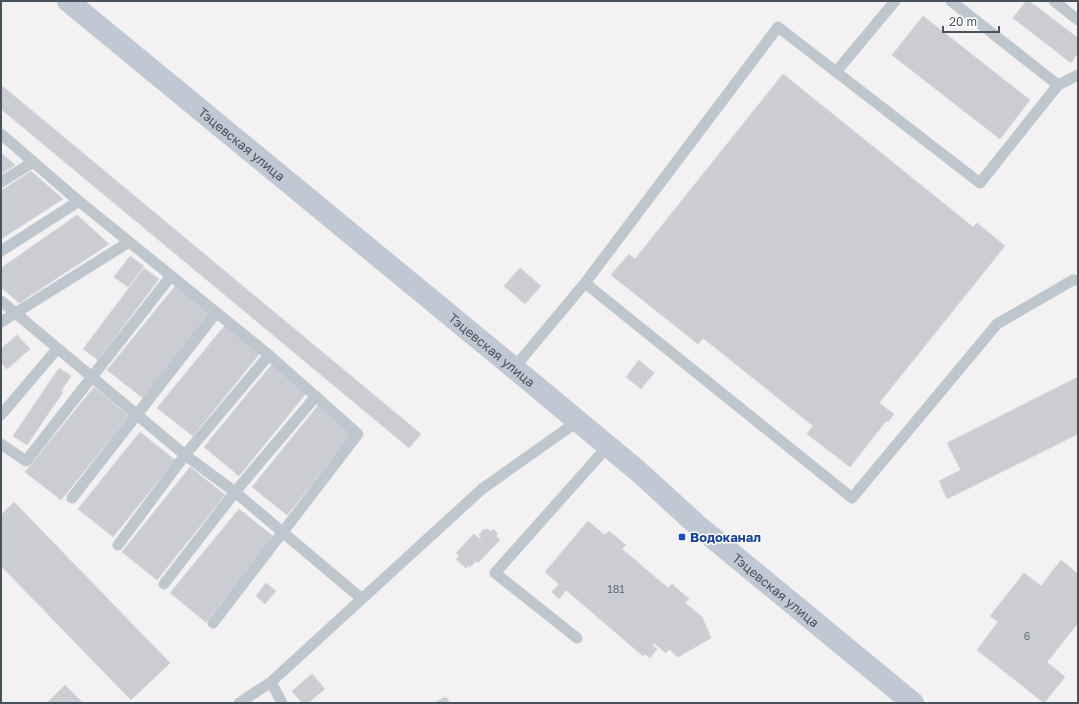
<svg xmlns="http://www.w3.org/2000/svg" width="1079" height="704" viewBox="0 0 1079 704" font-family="'Golos Text',sans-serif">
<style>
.building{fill:#cbcdd2;stroke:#d5d7db}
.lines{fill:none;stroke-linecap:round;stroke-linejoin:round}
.lane{stroke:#bfc7ce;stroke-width:11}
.secondary{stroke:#c0c9d3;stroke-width:22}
.transit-dot{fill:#1a4fb4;stroke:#fff;stroke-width:1.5}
.labels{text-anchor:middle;stroke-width:3;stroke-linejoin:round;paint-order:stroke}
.number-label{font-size:11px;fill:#6a727a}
.street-label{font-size:13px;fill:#49535d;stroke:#fff}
.transit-label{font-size:13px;font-weight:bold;fill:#164399;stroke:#fff;text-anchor:start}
</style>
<rect width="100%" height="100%" fill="#f3f1f1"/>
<!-- building -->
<path class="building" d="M1026 1H1029L1078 38V53L1071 63 1013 18Z
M923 16 1030 100 1000 139 892 55Z
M783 74 973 227 977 223 1005 246 879 403 894 414 888 422 886 421 850 467 807 434 813 426 703 338 698 344 611 275 629 254 635 259Z
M1 85 421 434 409 448 1 109Z
M1 153 15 165 1 174Z
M31 171 63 199 1 239V191Z
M77 215 109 244 19 303 1 287V268Z
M130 256 144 266 128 287 114 277Z
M144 268 159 279 98 360 83 349Z
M520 268 541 286 525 304 504 286Z
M176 285 211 314 143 398 107 370Z
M226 324 261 352 193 436 157 408Z
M17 335 30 349 7 369 1 362V349Z
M639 360 654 373 641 389 626 377Z
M273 363 308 391 239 476 204 447Z
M59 368 71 376 61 391 63 392 27 445 13 436Z
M1078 377V434L947 499 939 481 961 470 947 443Z
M94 387 129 416 61 500 25 472Z
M320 403 355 431 287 515 252 487Z
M140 432 175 460 113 537 78 509Z
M190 467 225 495 157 580 122 552Z
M14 502 170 663 131 700 1 566V515Z
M239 509 274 537 206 622 170 593Z
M588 521 605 535 609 531 626 545 622 549 668 588 672 584 689 599 685 603 702 617 711 638 678 657 669 649 666 653 654 643 652 645 657 649 650 658 645 654 643 656 566 590 559 599 552 592 559 584 545 572Z
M484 529 486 530 488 529 491 532 493 529 498 534 496 536 500 540 490 550 478 539 481 536 479 535Z
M474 534 490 550 478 563 476 561 470 567 469 565 466 568 456 559 459 556 456 553Z
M1061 560 1078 574V623L1047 662 1065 677 1044 703 977 650 998 622 990 616 1024 573 1041 586Z
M266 583 276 591 265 604 256 596Z
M312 674 325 689 308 703H302L292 691Z
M65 685 83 703H47Z
M446 697 450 703H433Z"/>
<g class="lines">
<!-- lane -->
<path class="lane" d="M951 1 1058 85
M1054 1 1078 20
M836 72 895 1
M1 134 75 198 269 355 358 434 213 623
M1 182 33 162
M1 251 79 201
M585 283 778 27 980 183 1058 85 1078 75
M1 301 185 455 235 492 362 599
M1 322 129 242
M514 368 585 283 852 498 997 324 1073 280H1078
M1 415 57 349
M1 444 26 461 171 276
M72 498 216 313
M118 545 185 455 269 355
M164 584 235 492 316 396
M577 638 495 573 608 446
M271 682 282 703
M239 703 271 682 482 489 578 421"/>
<!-- secondary -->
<path class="secondary" id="s1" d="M68 1 514 368 638 471 697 525 913 703"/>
</g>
<!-- markers -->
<rect class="transit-dot" x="678" y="533" width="8" height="8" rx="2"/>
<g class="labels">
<!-- number labels -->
<g class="number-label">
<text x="616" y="593">181</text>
<text x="1027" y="640">6</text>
</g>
<!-- street labels -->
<g class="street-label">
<text dy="5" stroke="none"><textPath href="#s1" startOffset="225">Тэцевская улица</textPath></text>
<text dy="5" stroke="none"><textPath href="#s1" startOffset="549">Тэцевская улица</textPath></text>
<text dy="5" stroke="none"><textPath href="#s1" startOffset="921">Тэцевская улица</textPath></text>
</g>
<!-- transit labels -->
<g class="transit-label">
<text x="690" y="542">Водоканал</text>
</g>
</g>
<!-- border -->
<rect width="1079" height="704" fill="none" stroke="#49535d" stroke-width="4"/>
<!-- scale -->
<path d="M943 26v6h56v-6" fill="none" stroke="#49535d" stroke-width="2"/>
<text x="949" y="26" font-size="12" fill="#49535d" stroke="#ffffff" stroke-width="3" paint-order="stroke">20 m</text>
</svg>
